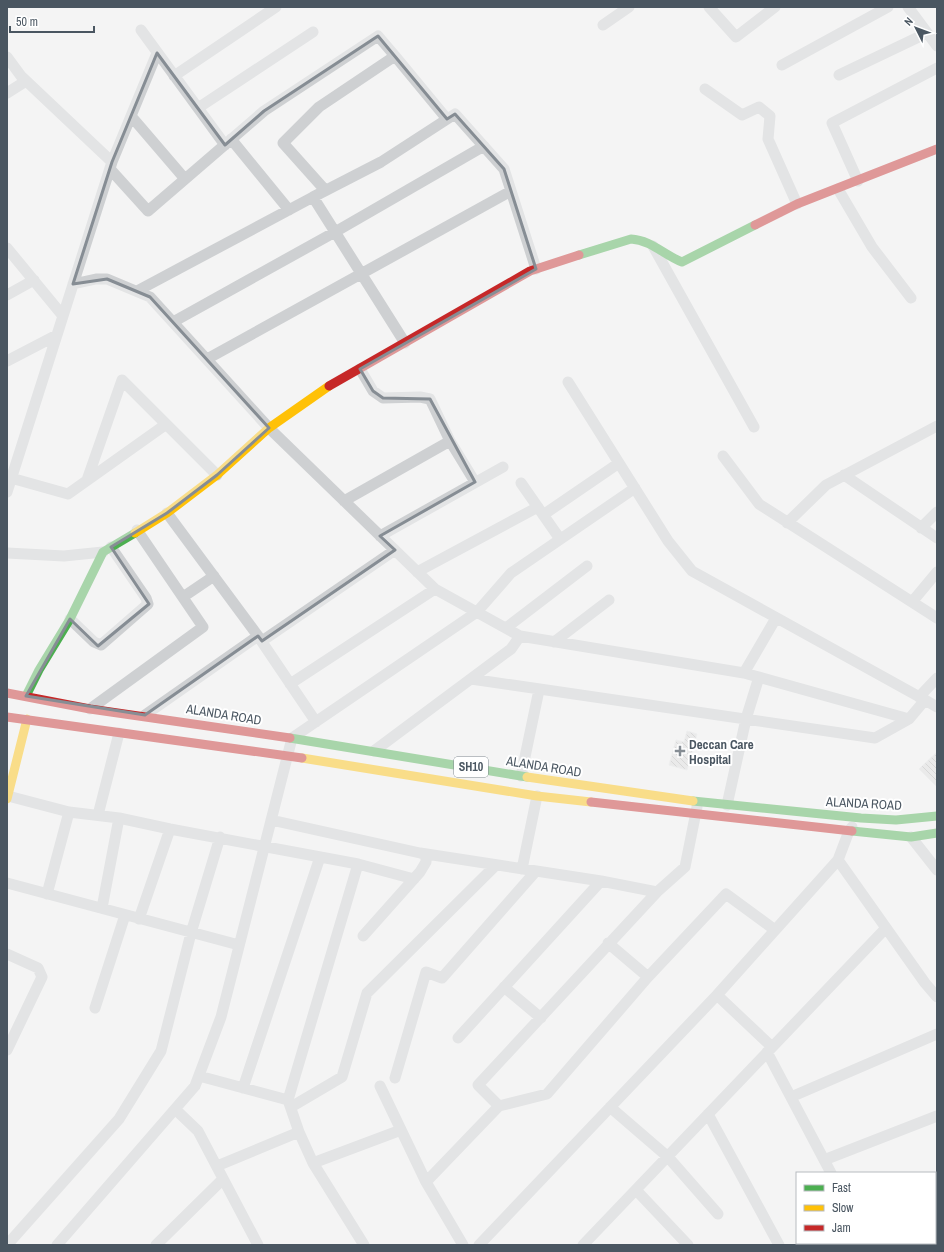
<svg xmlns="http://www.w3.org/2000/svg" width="944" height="1252" viewBox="0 0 944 1252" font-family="'Archivo Narrow',sans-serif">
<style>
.building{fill:url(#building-back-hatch);stroke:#e5e6e7}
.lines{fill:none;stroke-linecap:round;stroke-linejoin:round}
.street{stroke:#ced0d2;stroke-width:11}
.fast{stroke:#4caf50;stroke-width:9}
.slow{stroke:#ffc107;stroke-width:9}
.jam{stroke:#c62828;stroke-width:9}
.marked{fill:none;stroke:#868d94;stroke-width:3;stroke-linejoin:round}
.poi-dot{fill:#868d94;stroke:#fff;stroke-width:1.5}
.labels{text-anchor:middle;stroke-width:4;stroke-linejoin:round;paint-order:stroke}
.shield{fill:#fff;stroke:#808990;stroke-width:1}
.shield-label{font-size:12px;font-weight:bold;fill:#4a5661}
.street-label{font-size:13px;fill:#4a5661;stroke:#fff}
.poi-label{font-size:13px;font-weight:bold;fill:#4a5661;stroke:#fff;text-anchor:start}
</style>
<defs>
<pattern id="building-back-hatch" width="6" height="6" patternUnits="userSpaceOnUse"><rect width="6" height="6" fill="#ddddde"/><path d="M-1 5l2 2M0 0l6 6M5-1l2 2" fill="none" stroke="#b5b6b7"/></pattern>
</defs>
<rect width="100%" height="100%" fill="#f4f4f4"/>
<!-- building -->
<path class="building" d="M687 731 697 734 687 770 669 765 676 740 684 742Z
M937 752V787L919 769Z
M937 1172V1187L935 1182V1173Z
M937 1224V1239L935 1240V1225Z
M887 1243H902L903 1245H881Z"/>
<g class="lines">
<!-- street -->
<path class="street" d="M709 7 736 37 775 7
M908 7 937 46
M603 25 629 7
M141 30 225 145
M7 57 21 76 112 162
M782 65 888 7
M839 75 927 33
M174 76 276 7
M705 89 742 115 759 107 770 116 768 139 797 204
M7 93 26 81
M198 108 313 32
M131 116 185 179
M231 139 289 210
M110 169 148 211 264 111 378 36 395 56
M858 181 832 123 937 68
M838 189 872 247 911 298
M325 190 283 143 319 107 395 56 447 119
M653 246 754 427
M7 248 63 316
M73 284 96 279H107L150 297 269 428 435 589 520 636 744 673 909 719 925 700 937 707
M137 291 313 197
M7 295 34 280
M173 322 335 232 484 146
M405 343 313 197 381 162 455 114 504 169 536 269
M207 359 511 191
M7 361 57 335
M360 369 373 391 383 398 420 397 430 399 450 441
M568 382 668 541 692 571 925 700
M723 456 759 504 937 618
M844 475 937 538
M11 478 68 494 165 425
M87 480 122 380 217 475
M521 483 560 539
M7 492 112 162 157 53
M344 501 450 441 475 482
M167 513 258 636
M543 515 619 463
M787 523 826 485 937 426
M921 528 937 512
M380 536 503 467
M7 553 64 556 103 552
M417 572 538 507
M183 597 214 576
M912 602 937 572
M70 619 94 642 101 645 148 604 146 598 111 547
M506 628 587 566
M262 641 395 550
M554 642 609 600
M744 673 776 618
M471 679 875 738 909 719
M290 684 435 589
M919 697 937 678
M90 709 203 627 137 530
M145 715 258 636 316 722
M374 751 511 649 520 636
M521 776 539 690
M8 796 69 812 119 818 170 829 358 864 288 1100 299 1132 313 1163 364 1245
M727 805 746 719 759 677
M98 815 119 733
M271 820 420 853 601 881 657 892 685 867 697 807
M911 837 937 870
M838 860 925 983 937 997
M358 864 414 879
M522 869 537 796
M7 883 239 945
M47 894 69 812
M102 908 119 818
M139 919 170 829
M363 936 420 872 426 862V854
M608 943 648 977
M7 954 38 968 42 977 7 1050
M504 987 541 1018
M717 995 772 1047
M95 1008 125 915
M458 1038 601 881
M767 1052 831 1173
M199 1076 288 1100
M395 1078 426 972 442 978 536 871
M380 1086 426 1182 463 1245
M243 1088 320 857
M791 1097 937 1034
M499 1106 547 1094 648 977 726 894 775 930
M291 1107 342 1077 367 993 496 865
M610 1107 668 1157 718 1214
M175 1109 198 1131 258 1245
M708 1114 779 1245
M824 1160 937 1116
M313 1163 401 1130
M217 1166 299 1132
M426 1182 499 1106 478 1085 657 892
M636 1190 688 1245
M935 1205 937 1204
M935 1241H937
M865 1243 866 1245
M927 1243V1245
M7 1245 119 1119 161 1051 191 933 220 837
M57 1245 195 1086 221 1017 292 738 477 612 511 573 635 488
M156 1245 223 1179
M479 1245 717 995 838 860 849 831 852 827
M583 1245 886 928"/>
<!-- fast -->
<path class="fast" d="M579 255 631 239C651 240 664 255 682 262L755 225
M26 696 39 670 70 619 103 552 135 533
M290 738 527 777
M693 801 861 818 896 820 937 816
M852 831 911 837 937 833"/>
<!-- slow -->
<path class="slow" d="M135 533 167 513 217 475 269 428 329 386
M302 758 537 796 591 802
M527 777 693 801
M7 799 27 719"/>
<!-- jam -->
<path class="jam" d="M755 225 797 204 937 149
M329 386 530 271 579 255
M7 693 90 709 290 738
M7 717 302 758
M591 802 852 831"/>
</g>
<!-- marked area -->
<path d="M0 0H944V1252H0ZM378 36 447 119 455 114 504 169 536 269 360 369 373 391 383 398 430 399 475 482 380 536 395 550 262 641 258 636 145 715 26 696 70 619 98 646 149 604 111 547 167 513 217 475 269 428 150 297 107 279 73 284 112 162 157 53 225 145 264 111Z" fill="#f4f4f4" fill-opacity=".55" fill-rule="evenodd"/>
<path class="marked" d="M378 36 447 119 455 114 504 169 536 269 360 369 373 391 383 398 430 399 475 482 380 536 395 550 262 641 258 636 145 715 26 696 70 619 98 646 149 604 111 547 167 513 217 475 269 428 150 297 107 279 73 284 112 162 157 53 225 145 264 111Z"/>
<!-- markers -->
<path class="poi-dot" d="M678 745h4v4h4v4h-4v4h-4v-4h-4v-4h4z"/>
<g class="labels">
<!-- shield labels -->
<rect class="shield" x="454" y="757" width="34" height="20" rx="3"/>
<g class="shield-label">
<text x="471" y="771">SH10</text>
</g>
<!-- street labels -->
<g class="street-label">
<text transform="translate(224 714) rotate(9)" y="5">ALANDA ROAD</text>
<text transform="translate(544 766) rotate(9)" y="5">ALANDA ROAD</text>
<text transform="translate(864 803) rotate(3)" y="5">ALANDA ROAD</text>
</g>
<!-- poi labels -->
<g class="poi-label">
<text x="689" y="749">Deccan Care<tspan x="689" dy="15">Hospital</tspan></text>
</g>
</g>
<!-- border -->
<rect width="944" height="1252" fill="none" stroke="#4a5661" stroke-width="16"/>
<!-- legend -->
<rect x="796" y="1172" width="140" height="72" fill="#ffffff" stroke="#b7bbc0"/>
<rect x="804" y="1185" width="20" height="6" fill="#4caf50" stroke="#b7bbc0"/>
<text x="832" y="1192" font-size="12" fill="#4a5661">Fast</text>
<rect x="804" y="1205" width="20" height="6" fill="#ffc107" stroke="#b7bbc0"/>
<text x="832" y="1212" font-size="12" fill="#4a5661">Slow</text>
<rect x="804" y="1225" width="20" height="6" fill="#c62828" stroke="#b7bbc0"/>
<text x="832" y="1232" font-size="12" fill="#4a5661">Jam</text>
<!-- north arrow -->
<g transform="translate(916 28) rotate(312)" stroke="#ffffff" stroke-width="3" paint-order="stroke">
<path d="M0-3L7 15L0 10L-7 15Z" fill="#4a5661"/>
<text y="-6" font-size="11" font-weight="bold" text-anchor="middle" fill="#4a5661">N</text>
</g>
<!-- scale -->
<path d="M10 26v6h84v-6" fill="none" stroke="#4a5661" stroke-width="2"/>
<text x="16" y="26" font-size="12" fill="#4a5661" stroke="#ffffff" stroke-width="3" paint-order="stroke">50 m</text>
</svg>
